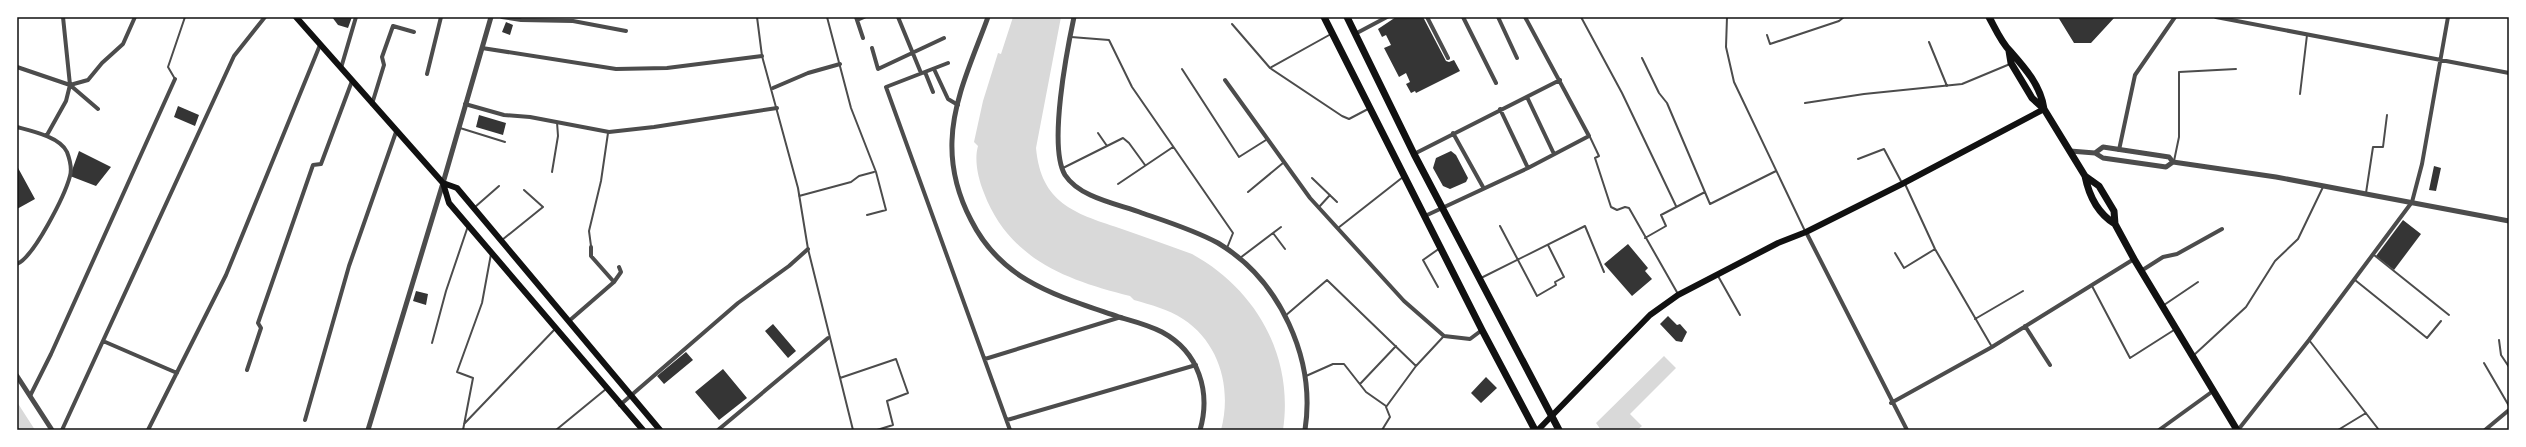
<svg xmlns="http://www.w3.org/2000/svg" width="2526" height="447" viewBox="0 0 2526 447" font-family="'IBM Plex Serif',serif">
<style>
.water{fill:#d9d9d9}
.building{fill:#353535}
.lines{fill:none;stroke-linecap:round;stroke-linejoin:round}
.service{stroke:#4c4c4c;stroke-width:2}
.minor{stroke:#4c4c4c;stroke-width:4}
.tertiary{stroke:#4c4c4c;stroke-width:5}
.secondary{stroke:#111;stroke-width:6}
.primary{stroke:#111;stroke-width:7}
.neatline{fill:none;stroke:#111;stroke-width:1.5}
</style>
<rect width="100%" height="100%" fill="#fff"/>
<!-- water -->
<path class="water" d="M1013 17H1061L1036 148C1041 203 1074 213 1119 228 1144 237 1168 245 1192 254 1256 289 1294 356 1283 430H1221C1232 389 1220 343 1183 319 1168 309 1151 305 1134 300L1130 296C1066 280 1009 259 984 193 978 178 974 160 978 146L974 142 983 101 998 53 1001 54Z
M1664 356 1676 368 1630 414 1642 426 1637 430H1601L1596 423Z
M17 402 35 430H17Z"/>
<!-- building -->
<path class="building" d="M332 17H352L348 28 338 25Z
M1396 17H1423L1446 61 1449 62 1454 60 1460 71 1416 93 1415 91 1411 93 1406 84 1410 82 1406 73 1399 77 1384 48 1391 45 1386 35 1382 37 1378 29Z
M2058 17H2115L2091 43H2074Z
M506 22 513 25 510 35 502 32Z
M178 106 199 115 195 126 174 117Z
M479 115 506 123 503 135 476 127Z
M79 151 111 167 96 186 70 176Z
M1451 151 1456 155 1468 178 1466 182 1450 189 1443 186 1433 168 1436 158Z
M17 166 35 199 17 209Z
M2434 166 2441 168 2436 191 2429 190Z
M2403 220 2421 234 2394 270 2376 256Z
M1628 244 1648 268 1645 271 1652 279 1632 296 1604 264Z
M416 291 428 294 426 305 413 301Z
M1668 316 1677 325 1680 324 1687 332 1682 342 1676 341 1660 324Z
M773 324 796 351 788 358 765 331Z
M686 352 693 360 664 384 657 376Z
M723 369 747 398 719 420 695 392Z
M1486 377 1497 388 1481 403 1471 393Z"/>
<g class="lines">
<!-- service -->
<path class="service" d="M757 17 762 56 798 188 808 249 853 430
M827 17 851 108 876 172 886 210 867 215
M1581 17 1622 93 1676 206
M1727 17 1726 47 1734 82 1805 231
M1232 24 1270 68 1331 34
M1767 35 1770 44 1839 21 1844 17
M1071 37 1109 40 1132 87 1233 233 1227 248
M1929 42 1947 86
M1642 58 1659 93 1667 103 1710 204 1776 171
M1270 68 1342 116 1349 119 1368 109
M1182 69 1239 157 1266 140
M175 79 168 67 185 17
M2300 94 2307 35
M1805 103 1864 94 1962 84 2010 64
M460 128 505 142
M1098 133 1107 146
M1590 137 1599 156 1595 158 1611 207 1617 210 1625 207 1629 208 1678 294
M1858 159 1884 149 1902 183
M2174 161 2179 137V72L2236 69
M1063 168 1123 138 1129 143 1145 165
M552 172 558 136 557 122
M1312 178 1337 202
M1118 184 1173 147
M1905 184 1935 249 1992 347
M1248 192 1283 163
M2366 193 2373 147H2383L2387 115
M799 196 851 182 859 176 874 172
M475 207 499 186
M1319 207 1330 195
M1500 226 1537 296 1556 285 1555 282 1564 277 1548 245
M1338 228 1403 177
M1273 233 1285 249
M1645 238 1666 226 1661 215 1705 192
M502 240 543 207 524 190
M591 246 589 231 601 181 608 133
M1895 253 1904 268 1935 249
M2374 255 2449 315
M1240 258 1281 227
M1718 276 1740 315
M1481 278 1585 226 1604 272
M2355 280 2427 338 2441 321
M2092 286 2130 358 2174 330
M1438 287 1423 260 1440 248
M2164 305 2198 282
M1285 316 1327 280 1416 366
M1975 319 2023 291
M2309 340 2379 430
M2499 340 2501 355 2509 367
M432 343 446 291 468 226
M2194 355 2246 307 2275 261 2298 239 2323 187
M2484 363 2509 406
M1306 376 1333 364H1344L1366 392 1386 406
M840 378 896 359 908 393 887 401 893 425 877 430
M1360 384 1396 346
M464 424 555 329
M463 430 473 378 457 372 482 303 491 254
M556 430 606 389
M1382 430 1390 417 1386 407 1416 366 1443 337
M2338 430 2366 413"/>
<!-- minor -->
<path class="minor" d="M502 17 521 20 573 21 626 31
M856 17 863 38
M898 17 921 73
M1427 17 1448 58
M1463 17 1496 83
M1498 17 1517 58
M2216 17 2509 73
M857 20 864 17
M1355 34 1387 17
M482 48 616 69 667 68 762 56
M872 48 878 69 944 38
M948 63 886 87 1010 430
M17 67 70 85 98 109
M341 68 356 17
M934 69 948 99 958 105
M925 72 933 92
M427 74 441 17
M1225 80 1310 198 1404 301 1444 336 1470 339 1482 330
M70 85 88 80 102 63 123 44 135 17
M773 88 808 73 840 64
M1527 97 1554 154
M372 104 384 65 382 57 393 26 414 32
M465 104 504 115 530 117 609 132 654 127 777 108
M1500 109 1528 168 1589 136 1525 17
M17 127C32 131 60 137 67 152 70 160 72 169 70 176 65 195 34 257 17 264
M1453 133 1483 187
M47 135 66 101 70 85 63 17
M2119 150 2135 75 2175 17
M1414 154 1560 80
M1425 216 1528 168
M1806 232 1907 430
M2141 271 2163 257 2177 254 2222 229
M614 282 621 272 619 267
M569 321 614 282 591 256V247
M2025 326 2050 365
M103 341 177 373
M985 359 1121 317
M247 370 261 328 258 323 313 165 321 164 352 81
M30 396 51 354 175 79
M1891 403 1992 347 2134 259
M620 405 738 303 789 266 808 249
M305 420 349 266 396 132
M1007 420 1196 365
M62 430 234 56 265 17
M148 430 226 275 320 45
M718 430 828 338
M2159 430 2213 391
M2238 430 2309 340 2412 202 2422 164 2448 17
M2485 430 2509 410"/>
<!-- tertiary -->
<path class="tertiary" d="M988 17C974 56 953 99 952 141 951 169 958 195 971 220 1002 282 1058 296 1119 317 1133 321 1149 325 1162 332 1199 352 1211 392 1200 430
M1074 17C1067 50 1048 147 1065 175 1080 198 1118 204 1142 213 1168 222 1194 230 1218 243 1280 280 1316 359 1305 430
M2070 151 2095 153 2103 158 2166 167 2173 162 2276 177 2509 221
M2095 153 2103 147 2169 157 2173 162
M17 376 52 430
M368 430 443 183 491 17"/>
<!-- secondary -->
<path class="secondary" d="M296 17 443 183 449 203 643 430
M443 183 457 188 660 430
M1538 430 1650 315 1678 295 1778 243 1806 232 1902 184 2044 109"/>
<!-- primary -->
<path class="primary" d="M1324 17 1482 330 1535 430
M1347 17 1414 154 1559 430
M1989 17C1995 28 2001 42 2010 51 2025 68 2041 86 2044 109
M2009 51 2011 63 2032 98 2044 109 2085 176 2099 186 2114 211 2115 224 2134 259 2237 430
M2085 176C2089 196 2097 213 2115 224"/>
</g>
<!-- border -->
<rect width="2526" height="447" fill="none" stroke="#ffffff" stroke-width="36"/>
<rect x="18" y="18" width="2490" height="411" class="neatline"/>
</svg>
